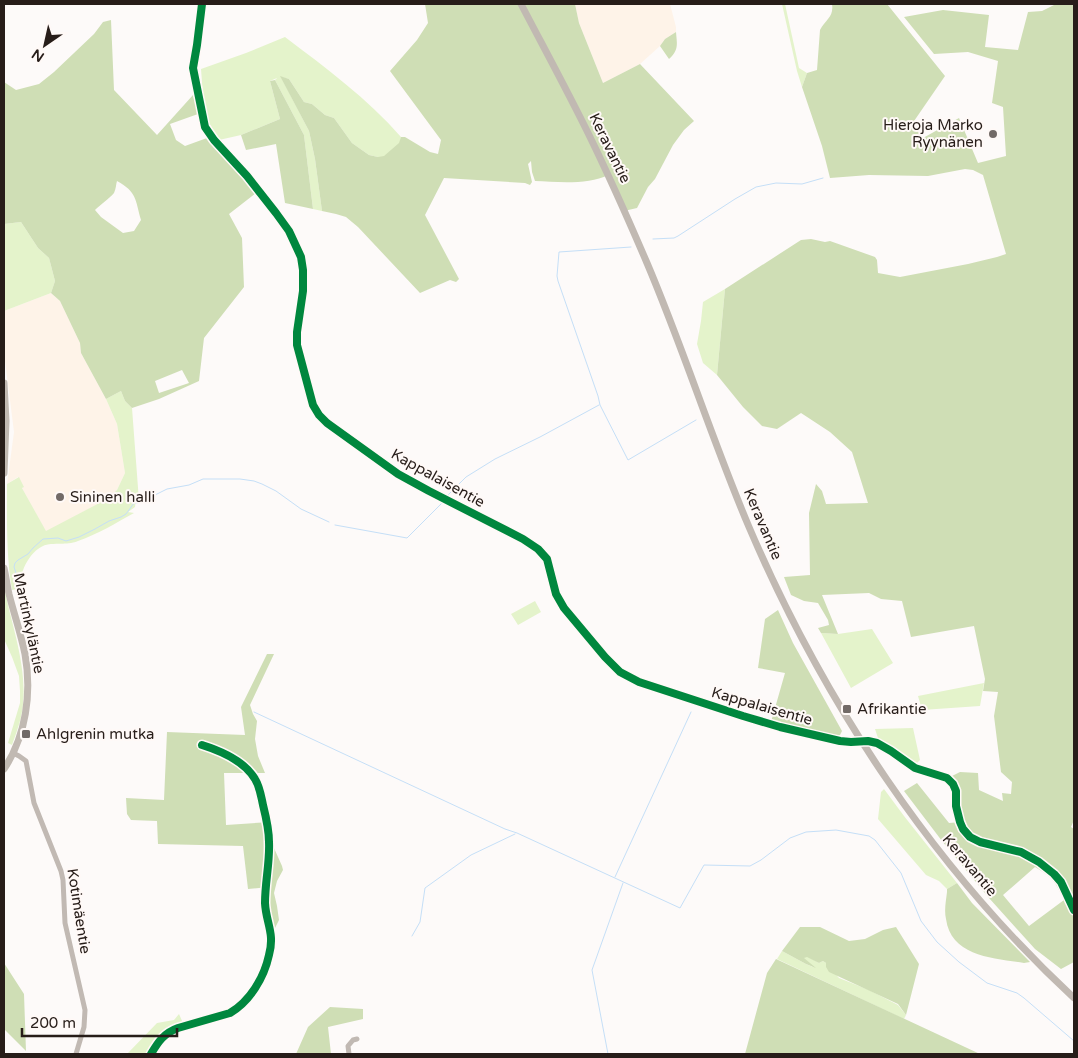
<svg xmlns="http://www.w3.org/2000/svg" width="1078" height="1058" viewBox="0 0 1078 1058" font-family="'Varela Round',sans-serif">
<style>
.industrial{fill:#fef3e8}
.green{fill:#e4f3cb}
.forest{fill:#cfdeb5;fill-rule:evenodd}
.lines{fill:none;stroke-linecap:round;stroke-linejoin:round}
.stream{stroke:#c5dff7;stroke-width:1}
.street{stroke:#c1b9b3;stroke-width:5}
.secondary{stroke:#c1b9b2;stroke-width:7}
.cycleway-casing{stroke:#fff9f7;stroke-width:11}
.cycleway{stroke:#00873e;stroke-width:8}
.poi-dot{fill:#726a67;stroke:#fff9f7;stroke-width:2}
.labels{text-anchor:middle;stroke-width:4;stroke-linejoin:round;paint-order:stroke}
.poi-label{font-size:15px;fill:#271d19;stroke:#fff9f7;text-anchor:start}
.street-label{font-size:15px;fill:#271d19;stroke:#fff9f7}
</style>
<rect width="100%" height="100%" fill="#fdfaf9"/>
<!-- industrial -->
<path class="industrial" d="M575 4H670L676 27V32L665 39 660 46 640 64 603 83 579 23Z
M51 293 60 301 80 343 81 353 106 399 117 424 125 473 117 490 107 499 46 532 22 488 23 487 18 477 7 484 14 432 4 353V311Z"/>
<!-- green -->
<path class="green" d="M782 4H785L799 68 807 73 802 87 797 71Z
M285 37C326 68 368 99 401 137L400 143 384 157H378L369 155 352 143 334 118 325 115 312 104 304 102 289 79 281 77 309 131 315 159 322 211 313 209 304 135 275 80 277 78 270 81 280 119 241 135 219 140 209 123 203 96 201 69 246 53Z
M21 222 38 248 49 258 55 281 51 293 4 311V224Z
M725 289 717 375 703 363 697 344 701 321 703 302Z
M121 391 125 401 132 408 139 501 136 498 135 507 128 512 134 513C116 523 98 534 78 541 68 545 62 543 51 544 33 545 21 568 20 584L17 586V589L12 590C6 555 7 520 7 484L19 477 24 487 22 488 46 531 107 499 117 490 125 473 117 424 106 399Z
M4 586C11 624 27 664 23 704 22 718 17 731 12 745L8 743 20 703V691L19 676 12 657 4 639Z
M535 601 541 612 518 625 511 614Z
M872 629 893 663 851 688 821 633 838 634Z
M984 683 980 706 922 710 918 696Z
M913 728 920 760 915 765 879 741 875 729Z
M884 789 904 816 957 883 947 889 939 881 926 875 878 819 881 792Z
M782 951 806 964 813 967 803 958 807 956 819 963 823 961 826 963 839 978 869 990 898 1005 906 1015 904 1019 777 959Z
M179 1014 183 1023 168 1029 148 1054H127L157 1023 174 1020Z"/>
<!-- forest -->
<path class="forest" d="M425 4H575L579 23 603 83 640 64 694 121 684 130 673 145 655 179 648 187 637 208 624 211 608 175C589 185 557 182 535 181L532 172 531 161 528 164 532 182 530 185 525 183 444 178 425 215 459 279 456 282 450 280 420 293 358 227 346 217 336 214 322 211 315 159 309 131 280 76 289 79 304 102 312 104 325 115 334 118 352 143 369 155 378 157 384 156 399 143 401 137H405L430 152 438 154 441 140 390 71 417 40 428 23Z
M832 4H887L945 76 912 124 923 138 959 118 978 163 1006 156 1003 107 992 103 998 61 968 52 934 54 904 17 943 10 989 15 985 47 1018 50 1028 12 1042 11 1056 4H1074V820L1071 827 1074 829V861H1073L1074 868V962L1061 969 1035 949 989 898 942 841 904 791 917 783 949 823 961 822 958 811 957 789 952 776 960 772 978 773 979 790 1003 801 1002 793 1011 794 1012 782 1001 772 994 716 998 692 983 691 985 679 974 626 911 637 902 601 881 599 869 593 822 595 838 634 821 633 818 628 829 625 828 620 818 603 804 601 791 595 784 577 810 575 809 513 816 484 822 491 826 504 868 503 852 452 830 432 801 413 777 429 762 426 743 407 717 375 725 289 801 240 811 239 825 242 830 241 875 257 877 260 878 273 900 277 968 264 997 257 1006 254 983 175 973 170 965 169 928 176 869 175 830 178 822 146 802 87 807 73 817 70 820 30C826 19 834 17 832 4ZM1035 867C1053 878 1055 881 1064 900L1029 926 1003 895Z
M111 20 114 90 157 135 193 95 198 114 170 124 176 140 185 146 207 138 256 193 229 214 242 238 244 287 204 338 199 381 159 399 132 408 125 401 121 391 106 399 81 353 80 343 60 301 51 293 55 281 49 258 38 248 21 222 4 224V82L16 90 39 84 54 72 94 34 103 22ZM117 181C137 192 135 199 141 220L134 231 123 233 101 217 95 210C100 205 110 198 114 193 116 189 116 184 117 181ZM182 370 189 383 159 393 155 381Z
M676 32C677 44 679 50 669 59L660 46 665 39Z
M275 80 304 135 313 209 285 203 276 144 246 150 241 135 280 119 270 81Z
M778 610 793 643 842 731 840 735 834 736 771 722 785 673 758 668 765 619Z
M267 654H274L250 705 253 714 257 721 255 739 258 756 265 773H224L226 825 270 822 273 836 274 848 282 866 283 870 277 881 274 893 277 906 279 920 274 930 267 901 269 887 248 889 243 846 158 844 157 821 131 820 127 814 126 798 164 800 167 732 245 735 241 707Z
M957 883 972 903 1030 962 1024 963C994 958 951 957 946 919 944 910 946 901 947 892V889Z
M800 927H820L849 941 865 939 883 930 896 927 919 964 906 1015 898 1004 829 972 826 967V963L823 961 819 963 807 957 804 958 816 968 806 964 782 951Z
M776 959 980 1054H745L767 973Z
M4 963 24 994 26 1051 4 1029Z
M330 1007 363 1009V1019L328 1027 331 1054H296L308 1027Z"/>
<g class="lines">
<!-- stream -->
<path class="stream" d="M653 239 674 238 678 236 735 199 756 187 776 183 802 184 823 178
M631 247 559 252 557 276 558 281 598 396 600 405 628 460 696 420
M447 496 466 477 495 459 540 437 599 405
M335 525 407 538 442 503
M16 573 14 567 15 563 18 560 28 554 33 548 43 539 58 538 66 541 79 537 95 529 109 521 121 517 126 514 134 503H139L167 489 189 485 203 479H240L254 481 262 484 276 491 301 509 329 522
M254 712 505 829 517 833 680 908 704 865 750 866 761 860 790 838 806 832 836 830 869 836 875 840 901 873 921 921 937 942 959 962 987 983 1017 993 1024 998 1074 1041
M615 877 691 712
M412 936 420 922 425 888 471 855 515 834
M608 1054 592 970 623 883"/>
<!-- street -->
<path class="street" d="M202 4 197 45 193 68 205 127 214 140 247 176 276 213 289 231 301 257 303 270V291L297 332V345L313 405 319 415 327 423 398 474 429 491 523 539 538 549 547 559 556 594 564 608 605 657 620 672 639 682 743 716 780 727 840 741 851 742 868 741 877 743 891 751 915 768 947 778 953 784 956 791V806L960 822 963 829 970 837 980 842 1021 852 1039 862 1054 874 1061 882 1074 910
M13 753 19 756 26 761 34 803 61 871 63 880 65 923 85 1010 84 1027 76 1054
M151 1054C158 1042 164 1033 178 1028L230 1013C250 1001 264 978 269 955 275 933 266 923 265 903 265 882 270 862 269 842 269 829 266 817 263 805 261 796 260 787 255 779 245 762 221 751 202 745
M349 1054 348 1046 353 1040 357 1039"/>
<!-- secondary -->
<path class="secondary" d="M521 4C544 48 568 92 590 137 610 178 629 221 647 263 684 350 712 440 749 527 824 703 933 867 1074 998
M4 383 6 421 4 473
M4 568C6 577 7 585 9 594 14 614 21 634 25 654 32 693 26 736 4 769"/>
<defs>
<path id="cycleway" d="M202 4 197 45 193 68 205 127 214 140 247 176 276 213 289 231 301 257 303 270V291L297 332V345L313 405 319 415 327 423 398 474 429 491 523 539 538 549 547 559 556 594 564 608 605 657 620 672 639 682 743 716 780 727 840 741 851 742 868 741 877 743 891 751 915 768 947 778 953 784 956 791V806L960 822 963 829 970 837 980 842 1021 852 1039 862 1054 874 1061 882 1074 910
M151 1054C158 1042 164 1033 178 1028L230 1013C250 1001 264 978 269 955 275 933 266 923 265 903 265 882 270 862 269 842 269 829 266 817 263 805 261 796 260 787 255 779 245 762 221 751 202 745"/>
</defs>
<!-- cycleway casing -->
<use href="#cycleway" class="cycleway-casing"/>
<!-- cycleway -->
<use href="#cycleway" class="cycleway"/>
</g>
<!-- markers -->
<g class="poi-dot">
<circle cx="993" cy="134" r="5"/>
<circle cx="60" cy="497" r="5"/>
<rect x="842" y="704" width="10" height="10" rx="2.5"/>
<rect x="21" y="729" width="10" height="10" rx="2.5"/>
</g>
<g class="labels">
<!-- poi labels -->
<g class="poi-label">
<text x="983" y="130" text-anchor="end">Hieroja Marko<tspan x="983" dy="17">Ryynänen</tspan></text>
<text x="70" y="502">Sininen halli</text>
<text x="857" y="714">Afrikantie</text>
<text x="36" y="739">Ahlgrenin mutka</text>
</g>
<!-- street labels -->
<g class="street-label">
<text transform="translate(610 148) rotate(64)" y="5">Keravantie</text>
<text transform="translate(438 478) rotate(29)" y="5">Kappalaisentie</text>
<text transform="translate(763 524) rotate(67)" y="5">Keravantie</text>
<text transform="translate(29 623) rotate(78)" y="5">Martinkyläntie</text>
<text transform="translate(762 706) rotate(16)" y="5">Kappalaisentie</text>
<text transform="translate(970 865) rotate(50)" y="5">Keravantie</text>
<text transform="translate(79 911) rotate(81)" y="5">Kotimäentie</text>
</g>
</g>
<!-- border -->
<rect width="1078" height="1058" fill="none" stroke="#271d19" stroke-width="10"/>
<!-- north arrow -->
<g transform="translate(45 45) rotate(214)" stroke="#fff9f7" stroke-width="4" paint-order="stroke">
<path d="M0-4L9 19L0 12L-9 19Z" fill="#271d19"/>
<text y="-8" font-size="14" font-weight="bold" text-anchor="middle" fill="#271d19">N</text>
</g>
<!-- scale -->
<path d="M22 1028v8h155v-8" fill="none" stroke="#271d19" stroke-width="2.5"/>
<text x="30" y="1028" font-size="15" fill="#271d19" stroke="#fff9f7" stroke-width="4" paint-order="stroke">200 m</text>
</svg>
